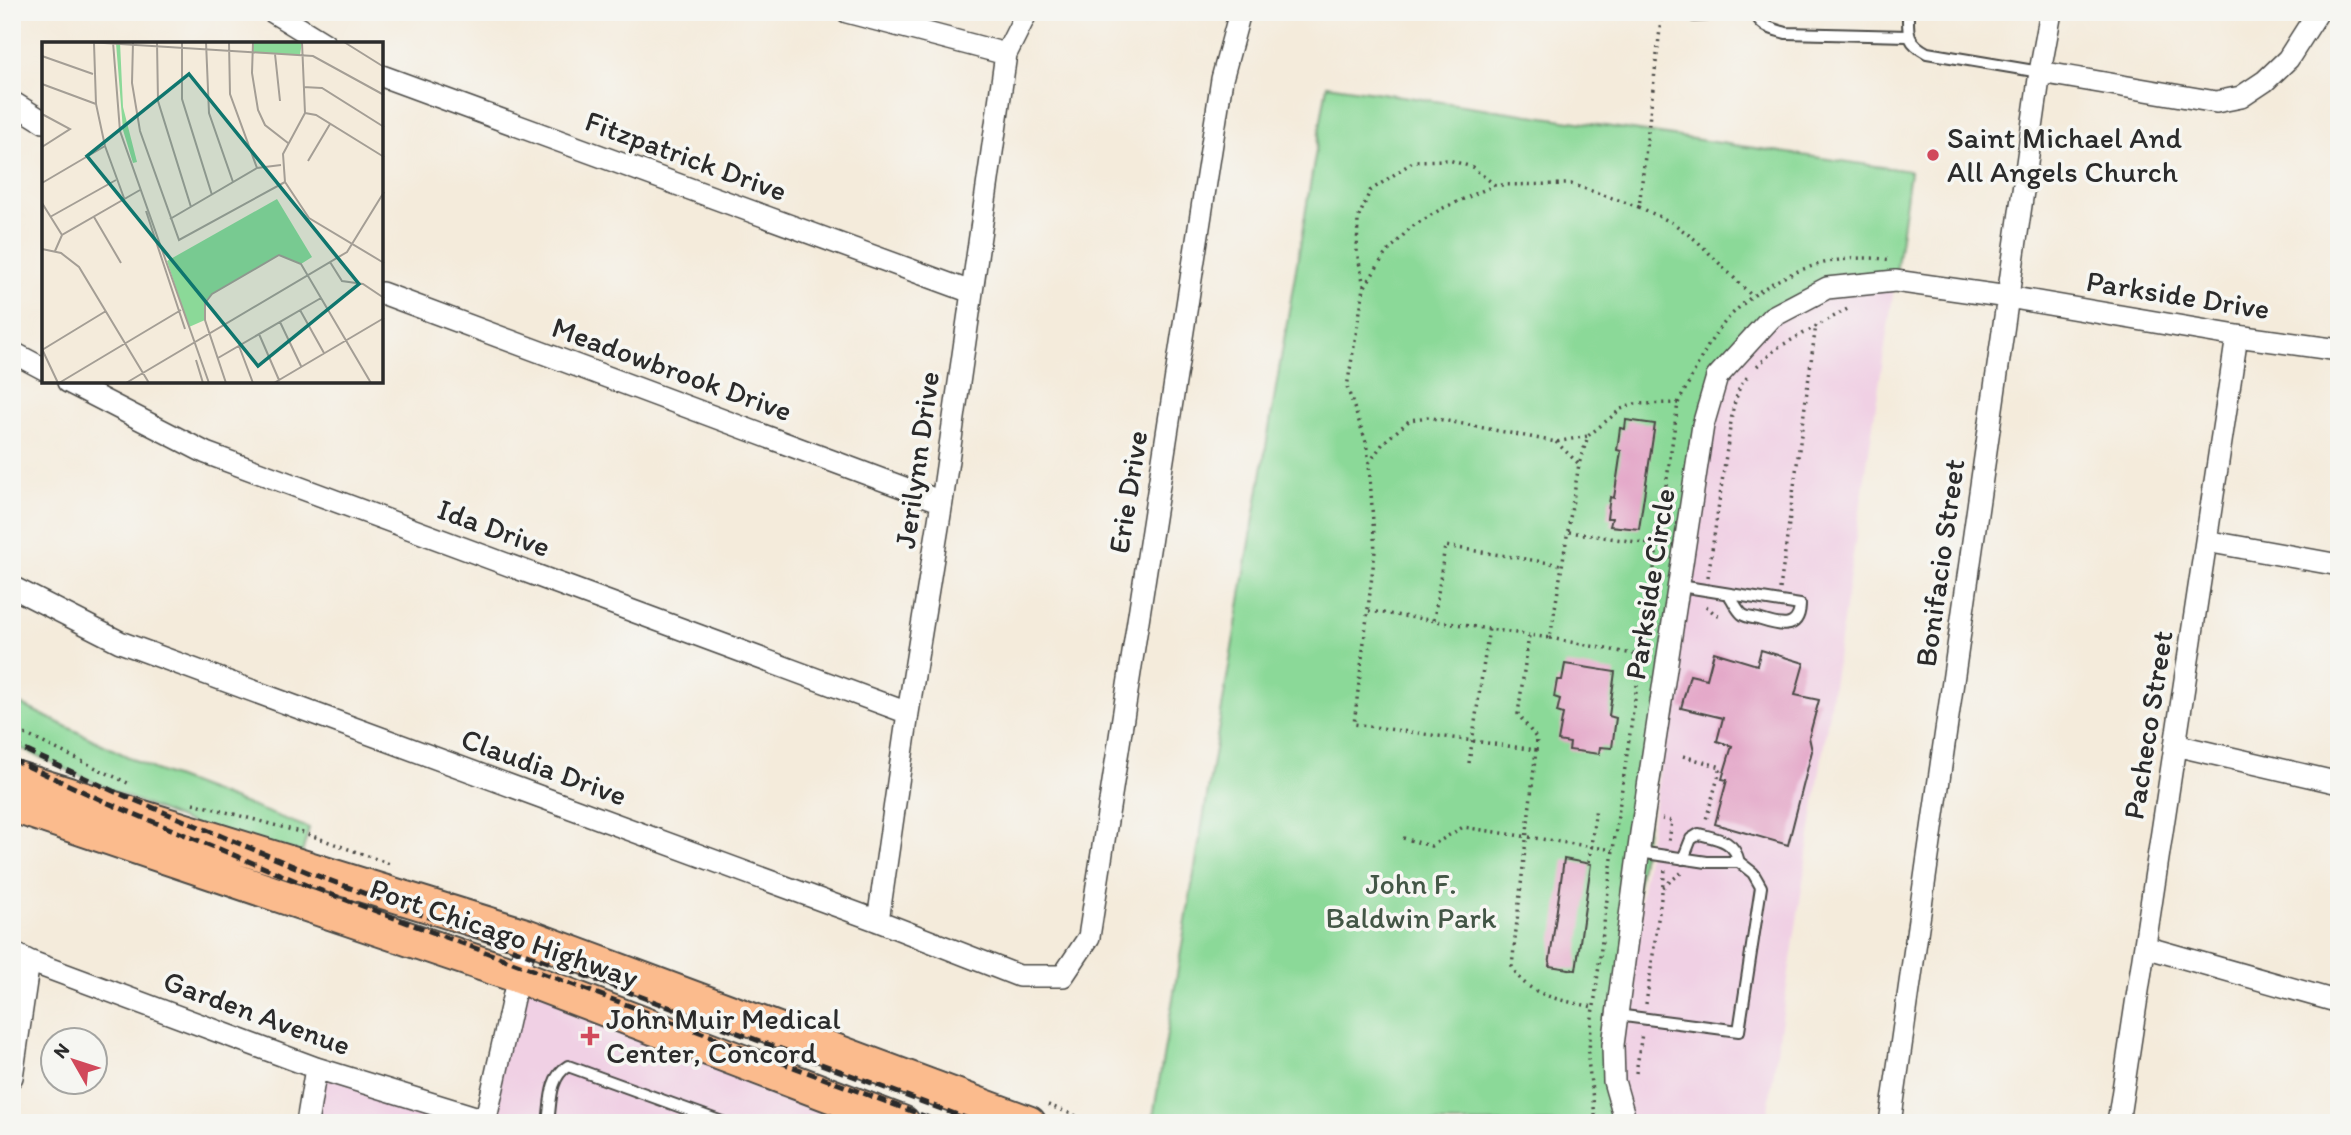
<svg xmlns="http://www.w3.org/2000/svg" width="2351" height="1135" viewBox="0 0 2351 1135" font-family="Itim,sans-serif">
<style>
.built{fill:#f0d0e4}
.green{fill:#8bd998;stroke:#5b8262;stroke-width:2}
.building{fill:#e4a9c9}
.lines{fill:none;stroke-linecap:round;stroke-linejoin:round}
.lane-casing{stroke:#494845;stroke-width:14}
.street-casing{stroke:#494845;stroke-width:24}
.primary-casing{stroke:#494845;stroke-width:37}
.path{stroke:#494845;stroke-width:3.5;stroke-dasharray:2 5;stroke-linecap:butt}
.lane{stroke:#fff;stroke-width:10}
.street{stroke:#fff;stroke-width:21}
.primary{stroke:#fbbb8d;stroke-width:33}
.rail{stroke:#2b2b2b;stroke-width:5;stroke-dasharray:10 5;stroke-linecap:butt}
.poi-dot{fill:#d1495b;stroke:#f6f6f2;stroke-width:2.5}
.labels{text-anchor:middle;stroke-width:7;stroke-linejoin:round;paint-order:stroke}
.poi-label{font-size:30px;fill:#2b2b2b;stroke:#f6f6f2;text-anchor:start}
.street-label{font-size:30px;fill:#2b2b2b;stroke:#f6f6f2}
.park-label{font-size:30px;fill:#435646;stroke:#f6f6f2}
.inset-road{fill:none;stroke:#a49e95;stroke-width:2}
.view{fill:#0f766e;fill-opacity:0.15;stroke:#0f766e;stroke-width:3.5}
.inset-edge{fill:none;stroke:#2b2b2b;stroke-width:3.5}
</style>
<rect width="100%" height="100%" fill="#f6f6f2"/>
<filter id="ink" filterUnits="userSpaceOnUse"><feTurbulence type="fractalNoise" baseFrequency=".0143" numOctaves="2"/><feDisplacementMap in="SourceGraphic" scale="14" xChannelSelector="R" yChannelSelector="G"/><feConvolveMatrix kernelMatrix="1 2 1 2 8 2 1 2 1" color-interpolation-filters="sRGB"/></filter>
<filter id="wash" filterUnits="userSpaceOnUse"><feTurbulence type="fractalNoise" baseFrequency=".00686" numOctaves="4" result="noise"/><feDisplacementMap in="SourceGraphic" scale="28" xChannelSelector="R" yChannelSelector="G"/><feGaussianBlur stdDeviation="1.57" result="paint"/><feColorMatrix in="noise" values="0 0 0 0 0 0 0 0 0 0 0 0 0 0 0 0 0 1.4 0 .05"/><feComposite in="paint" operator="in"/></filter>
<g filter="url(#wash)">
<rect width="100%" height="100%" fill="#f4ebdb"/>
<!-- built -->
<path class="built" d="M1895 281 1766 1123H1626L1614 1081 1717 377 1772 317 1827 288Z
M518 976 903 1123H307L316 1068 485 1120Z"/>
<!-- green -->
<path class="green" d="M1327 85 1910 171 1895 281 1827 288 1772 316 1717 378 1613 1045 1626 1123H1152Z
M12 700 153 769 309 828 298 868 113 791 12 744Z"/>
<g id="blocks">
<!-- building -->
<path class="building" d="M1626 420 1655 424 1639 529 1610 526 1612 518H1607L1610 497 1614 498 1621 451 1617 450 1620 428 1625 429Z
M1761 650 1804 663 1795 695 1819 700 1809 737 1812 751 1788 845 1715 824 1727 780 1722 779 1732 746 1717 741 1723 718 1681 708 1690 675 1707 679 1714 652 1757 665Z
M1565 664 1615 672 1609 716 1616 718 1612 748 1600 747 1599 754 1569 750 1570 743 1558 741 1563 714 1557 712 1560 699 1554 697 1557 680H1562Z
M1564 859 1591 864 1576 970 1549 966Z"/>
</g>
</g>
<g filter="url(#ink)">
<use href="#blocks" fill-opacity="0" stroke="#494845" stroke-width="2"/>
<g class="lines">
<defs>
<path id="lane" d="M1756 12C1759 27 1773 29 1786 33L1908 36
M1908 12C1908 33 1906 42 1927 53L2040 72
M1694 16 1756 12
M1680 586 1800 605C1799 633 1777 625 1758 619 1753 618 1745 617 1742 614 1737 610 1733 600 1729 595
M1683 859 1691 839 1699 834C1718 839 1734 840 1739 862
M1617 1015 1739 1031 1761 887 1753 873 1739 862H1707L1639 852
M548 1123C551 1103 549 1077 568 1066L725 1123"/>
<path id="street" d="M273 12 325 44
M847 12 1006 54
M2040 72 2216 102 2241 97 2265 81 2288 59 2318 12
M382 76 971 292
M12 102 44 122
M382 293 942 502
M12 352 44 369
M68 382 206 453 908 713
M2206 541 2339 565
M12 587 120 642 878 921 1019 976H1063L1089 937 1222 79 1240 12
M2175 745 2339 783
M878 921 908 713 942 502 1006 54 1027 12
M2145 947 2339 1002
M12 952 29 961 316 1068 485 1120
M12 1077 29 961
M307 1123 316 1068
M485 1123 527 936
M1626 1123 1614 1081 1613 1045 1641 833 1703 425 1717 377 1772 317 1827 288 1895 281 2008 297 2237 336 2339 350
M1890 1123 2040 72 2051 12
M2118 1123 2237 336"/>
<path id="primary" d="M12 777 527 936 1029 1123
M12 805 518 976 903 1123"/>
</defs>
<!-- lane casing -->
<use href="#lane" class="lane-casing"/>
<!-- street casing -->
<use href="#street" class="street-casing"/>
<!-- primary casing -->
<use href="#primary" class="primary-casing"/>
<!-- path -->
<path class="path" d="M1639 207 1673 223 1697 241 1752 296
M1364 286 1357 252 1358 219 1370 191 1414 161 1449 160 1472 167 1495 185
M1757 366 1777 348 1851 307
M1556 442 1579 464
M1369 463 1384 442 1410 420 1427 417 1556 442 1588 436
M1569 532 1657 545
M1708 577 1733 408 1740 386 1750 374
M1780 589 1816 325
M1706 606 1715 614 1723 616
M1369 611 1529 635
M1434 620 1445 546 1562 565
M1550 638 1643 656
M12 728 132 785
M1536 750 1537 739 1518 714 1529 635 1550 638 1579 464 1588 436 1621 409 1635 404 1678 403
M1683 756 1721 767 1705 823
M1469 763 1489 628
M193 803 307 834 390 864
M1662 819 1672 821 1669 841
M1403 838 1431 846 1463 827 1613 850
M1589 862 1596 807
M1663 887 1681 873
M1646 1004 1665 870
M1594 1006 1613 850 1678 403C1692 378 1703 350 1720 328 1759 278 1829 250 1892 260
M1636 1073 1642 1033
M1048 1105 1095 1123
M1596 1123 1588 1060 1593 1007C1563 1000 1526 997 1512 966L1536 750 1354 724 1375 551 1369 463 1366 442 1347 387 1364 288 1384 256 1410 228 1441 209 1495 185 1571 184 1639 207 1662 12"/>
<!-- lane -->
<use href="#lane" class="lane"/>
<!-- street -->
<use href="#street" class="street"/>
<!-- primary -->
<use href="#primary" class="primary"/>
<!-- rail -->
<path class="rail" d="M12 744 113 791 310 873 979 1123
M12 759 108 803 306 885 943 1123"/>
</g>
</g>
<!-- markers -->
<g class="poi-dot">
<circle cx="1933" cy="155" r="7"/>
<path d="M586.5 1025.5h7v7h7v7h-7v7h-7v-7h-7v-7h7z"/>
</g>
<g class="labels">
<!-- poi labels -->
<g class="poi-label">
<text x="1947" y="148">Saint Michael And<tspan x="1947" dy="34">All Angels Church</tspan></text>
<text x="606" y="1029">John Muir Medical<tspan x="606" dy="34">Center, Concord</tspan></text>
</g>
<!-- street labels -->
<g class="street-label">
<text transform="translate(686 156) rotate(20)" y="10">Fitzpatrick Drive</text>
<text transform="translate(2178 295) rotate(9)" y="10">Parkside Drive</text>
<text transform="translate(672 369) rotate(20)" y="10">Meadowbrook Drive</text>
<text transform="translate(917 460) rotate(-82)" y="10">Jerilynn Drive</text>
<text transform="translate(1128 492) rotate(-81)" y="10">Erie Drive</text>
<text transform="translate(494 528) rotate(20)" y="10">Ida Drive</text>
<text transform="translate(1940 563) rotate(-82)" y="10">Bonifacio Street</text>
<text transform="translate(1650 584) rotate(-81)" y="10">Parkside Circle</text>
<text transform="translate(2148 725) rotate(-81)" y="10">Pacheco Street</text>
<text transform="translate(544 767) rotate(20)" y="10">Claudia Drive</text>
<text transform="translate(504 933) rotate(19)" y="10">Port Chicago Highway</text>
<text transform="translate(257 1013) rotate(20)" y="10">Garden Avenue</text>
</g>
<!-- park labels -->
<g class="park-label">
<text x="1411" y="894">John F.<tspan x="1411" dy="34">Baldwin Park</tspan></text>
</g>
</g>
<!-- overview -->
<g transform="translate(42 42)">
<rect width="341" height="341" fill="#f4ebdb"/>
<path d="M78 0 81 65 95 120 91 121 81 88 74 1ZM211 0H260L258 13 210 11ZM235 157 270 215 259 222 237 213 170 252 164 258 163 278 147 285 125 219Z" fill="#8bd998"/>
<path class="inset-road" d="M46 0 271 14 342 53M71 0 78 89 167 341M91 0 90 41 98 89 137 198 243 140M115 0 116 59 149 165M140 0V57L170 153M164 0 167 71 191 140M187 0 188 52 215 126M211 0 210 31 216 68 223 83 246 101M260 0 263 71 241 112 243 140 267 176 342 221M302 0 342 25M52 1 54 62 63 104 82 156M233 12 238 59M0 14 51 32M0 42 54 62M261 45 280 46 342 85M263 71 274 73 342 115M0 72 28 87 0 105M266 119 288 82M0 141 63 104M0 161 20 193M104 169 143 287M8 175 74 138M52 175 79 221M128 177 215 126 239 123M0 207 19 211 37 225 107 341M13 209 20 193 98 148M288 220 300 239 321 242 342 256M258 268 282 311M238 280 259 324M217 292 237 338M197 304 211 341M0 307 16 341M0 308 64 269M176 316 279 256M154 318 161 341M17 341 139 268M84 341 305 210 342 150M184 341 163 278V261L170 252 237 213 259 222 329 341M232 341 342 276"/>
<path class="view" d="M147 32 317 242 216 324 45 114Z"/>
<rect width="341" height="341" class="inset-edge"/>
</g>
<!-- margin -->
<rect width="2351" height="1135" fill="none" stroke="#f6f6f2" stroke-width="42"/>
<!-- north arrow -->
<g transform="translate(74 1061) rotate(309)"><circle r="33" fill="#f6f6f2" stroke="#a5a5a2" stroke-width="2"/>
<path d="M0-5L12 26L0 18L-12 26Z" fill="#d1495b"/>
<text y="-10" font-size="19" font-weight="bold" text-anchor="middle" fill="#2b2b2b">N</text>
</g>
</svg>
